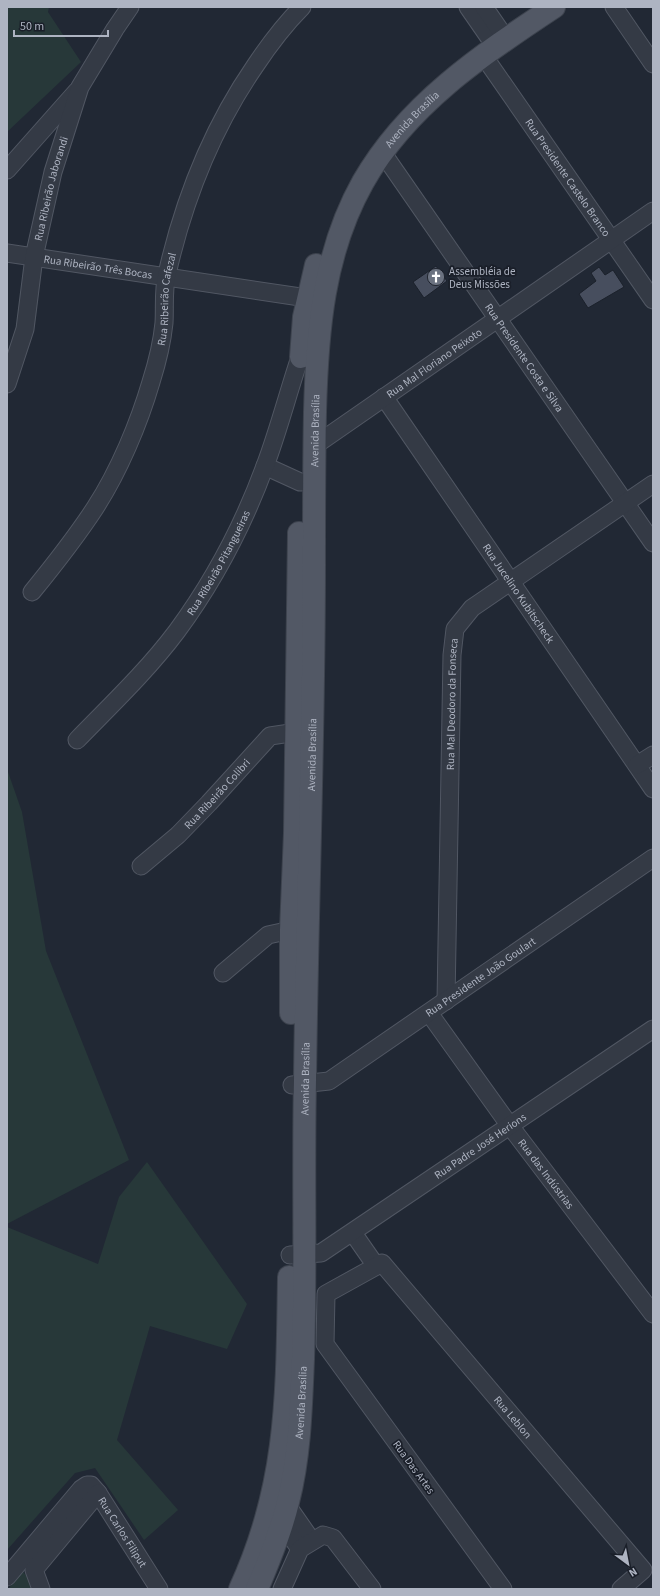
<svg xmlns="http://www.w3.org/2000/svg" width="660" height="1596" viewBox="0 0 660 1596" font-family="'Source Sans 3',sans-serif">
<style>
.green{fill:#273839}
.building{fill:#474e5e;stroke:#1b212b}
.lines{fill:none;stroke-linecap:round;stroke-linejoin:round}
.minor-casing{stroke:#515763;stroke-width:19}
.major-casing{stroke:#3d434e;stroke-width:24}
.minor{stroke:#343a45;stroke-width:17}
.major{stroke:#525865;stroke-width:22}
.labels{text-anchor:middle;stroke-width:3.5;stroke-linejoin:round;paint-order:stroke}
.street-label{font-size:11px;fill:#aeb4c2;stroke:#1a1f29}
.poi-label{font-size:11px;fill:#aeb4c2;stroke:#1a1f29;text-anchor:start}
</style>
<rect width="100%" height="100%" fill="#212834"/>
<!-- green -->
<path class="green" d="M7 7H49L48 12 81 62 7 132Z
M7 769 22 812 46 951 129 1160 7 1224Z
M147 1162 247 1304 227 1349 150 1326 117 1440 178 1510 144 1540 95 1468 75 1473 7 1550V1227L98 1264 119 1197Z
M23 1572 30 1579 34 1589H8Z"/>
<!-- building -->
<path class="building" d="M436 266 447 281 424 298 413 282Z
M599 267 605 275 613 270 624 287 588 308 579 294 596 281 591 273Z"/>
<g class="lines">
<defs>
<g id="minor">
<path d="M468 7 495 46"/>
<path d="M484 7 506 39"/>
<path d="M614 7 653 64"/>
<path id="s1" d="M483 55 653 300"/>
<path id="s2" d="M382 152 653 543"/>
<path d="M7 170 77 91"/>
<path id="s3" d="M7 253 307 298"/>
<path id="s4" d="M7 384 25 329 34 257 53 172 80 87 115 29 130 7"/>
<path id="s5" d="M384 397 653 789"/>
<path id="s6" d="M314 446 653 211"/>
<path d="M265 466 300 482"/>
<path id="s7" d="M32 592C54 565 76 537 95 508 119 471 139 423 151 382 157 363 162 343 164 323 165 307 163 290 167 274 184 199 211 130 255 66 269 45 284 25 302 7"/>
<path id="s8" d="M77 740C111 705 147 671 177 631 213 582 244 523 265 466 279 429 289 389 302 351"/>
<path d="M637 765 653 755"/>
<path id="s9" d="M141 866 178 835 209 803 270 736 297 732"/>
<path d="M223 973 268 935 291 930"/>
<path id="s10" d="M446 1001 452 655 455 629 472 608 653 484"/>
<path id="s11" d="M429 1013 510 1126 653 1314"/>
<path id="s12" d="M292 1085 329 1081 653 858"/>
<path d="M353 1233 376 1266"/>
<path id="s13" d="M290 1255 321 1253 653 1029"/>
<path d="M282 1498 312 1541"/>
<path d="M277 1517 300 1549"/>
<path id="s14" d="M7 1577 81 1489 87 1485H91L98 1493 159 1589"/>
<path d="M41 1589 34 1570 98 1493"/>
<path d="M282 1589 300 1549 323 1535 333 1538 372 1589"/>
<path id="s15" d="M503 1589 325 1344 326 1294 382 1263 643 1570 621 1589"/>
</g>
<g id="major">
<path d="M301 357 304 317 316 265"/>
<path d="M291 1013V930L295 833 299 533"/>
<path d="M240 1589C289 1483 287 1390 289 1277"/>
<path id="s16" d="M257 1589C269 1561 281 1532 288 1502 300 1455 301 1407 303 1359 306 1266 303 1173 305 1080 307 908 314 736 314 564 314 513 314 462 315 412 317 332 323 253 363 182 407 105 481 55 554 7"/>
</g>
</defs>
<!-- minor casing -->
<use href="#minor" class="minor-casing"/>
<!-- major casing -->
<use href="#major" class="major-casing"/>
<!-- minor -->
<use href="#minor" class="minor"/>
<!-- major -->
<use href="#major" class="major"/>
</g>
<!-- icons -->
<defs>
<symbol id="church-disc" viewBox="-11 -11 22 22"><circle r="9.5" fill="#6b7280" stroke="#1a1f29"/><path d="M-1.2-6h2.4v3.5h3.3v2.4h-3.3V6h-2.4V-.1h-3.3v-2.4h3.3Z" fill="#fff"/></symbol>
</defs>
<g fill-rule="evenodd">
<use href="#church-disc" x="426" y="267" width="20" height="20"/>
</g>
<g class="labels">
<!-- street labels -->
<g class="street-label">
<text dy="4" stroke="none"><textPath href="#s16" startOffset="1501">Avenida Brasília</textPath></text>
<text dy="4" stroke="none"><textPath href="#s1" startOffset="149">Rua Presidente Castelo Branco</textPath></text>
<text dy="4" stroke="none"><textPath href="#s4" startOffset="201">Rua Ribeirão Jaborandi</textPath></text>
<text dy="4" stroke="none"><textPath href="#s3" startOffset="92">Rua Ribeirão Três Bocas</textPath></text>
<text dy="4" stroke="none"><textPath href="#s7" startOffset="328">Rua Ribeirão Cafezal</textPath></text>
<text dy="4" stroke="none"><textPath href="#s2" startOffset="250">Rua Presidente Costa e Silva</textPath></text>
<text dy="4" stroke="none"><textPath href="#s6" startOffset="146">Rua Mal Floriano Peixoto</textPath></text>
<text dy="4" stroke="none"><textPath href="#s16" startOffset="1165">Avenida Brasília</textPath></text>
<text dy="4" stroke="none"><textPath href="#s8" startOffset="228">Rua Ribeirão Pitangueiras</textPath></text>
<text dy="4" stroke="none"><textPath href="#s5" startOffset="238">Rua Jucelino Kubitscheck</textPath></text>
<text dy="4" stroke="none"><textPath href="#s10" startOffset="297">Rua Mal Deodoro da Fonseca</textPath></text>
<text dy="4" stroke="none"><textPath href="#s16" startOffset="841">Avenida Brasília</textPath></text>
<text dy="4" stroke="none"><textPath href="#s9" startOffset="105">Rua Ribeirão Colibri</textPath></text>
<text dy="4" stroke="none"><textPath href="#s12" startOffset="221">Rua Presidente João Goulart</textPath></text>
<text dy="4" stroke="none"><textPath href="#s16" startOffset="517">Avenida Brasília</textPath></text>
<text dy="4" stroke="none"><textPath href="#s13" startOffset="223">Rua Padre José Herions</textPath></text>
<text dy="4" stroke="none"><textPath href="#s11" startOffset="199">Rua das Indústrias</textPath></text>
<text dy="4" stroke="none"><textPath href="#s16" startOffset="193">Avenida Brasília</textPath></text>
<text dy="4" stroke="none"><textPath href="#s15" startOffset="619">Rua Leblon</textPath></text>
<text transform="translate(414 1467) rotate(54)" y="4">Rua Das Artes</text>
<text dy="4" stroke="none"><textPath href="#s14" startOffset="183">Rua Carlos Filiput</textPath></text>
</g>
<!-- poi labels -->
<g class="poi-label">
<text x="449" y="275">Assembléia de<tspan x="449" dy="13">Deus Missões</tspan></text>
</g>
</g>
<!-- border -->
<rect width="660" height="1596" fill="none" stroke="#aeb4c2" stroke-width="16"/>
<!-- north arrow -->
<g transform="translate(628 1564) rotate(148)" stroke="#1a1f29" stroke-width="3" paint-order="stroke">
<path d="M0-3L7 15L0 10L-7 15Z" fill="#aeb4c2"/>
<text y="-6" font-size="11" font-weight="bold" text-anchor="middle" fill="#aeb4c2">N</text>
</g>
<!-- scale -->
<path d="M14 30v6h94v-6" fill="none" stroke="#aeb4c2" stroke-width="2"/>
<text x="20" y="30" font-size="12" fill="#aeb4c2" stroke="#1a1f29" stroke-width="3" paint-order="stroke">50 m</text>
</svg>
